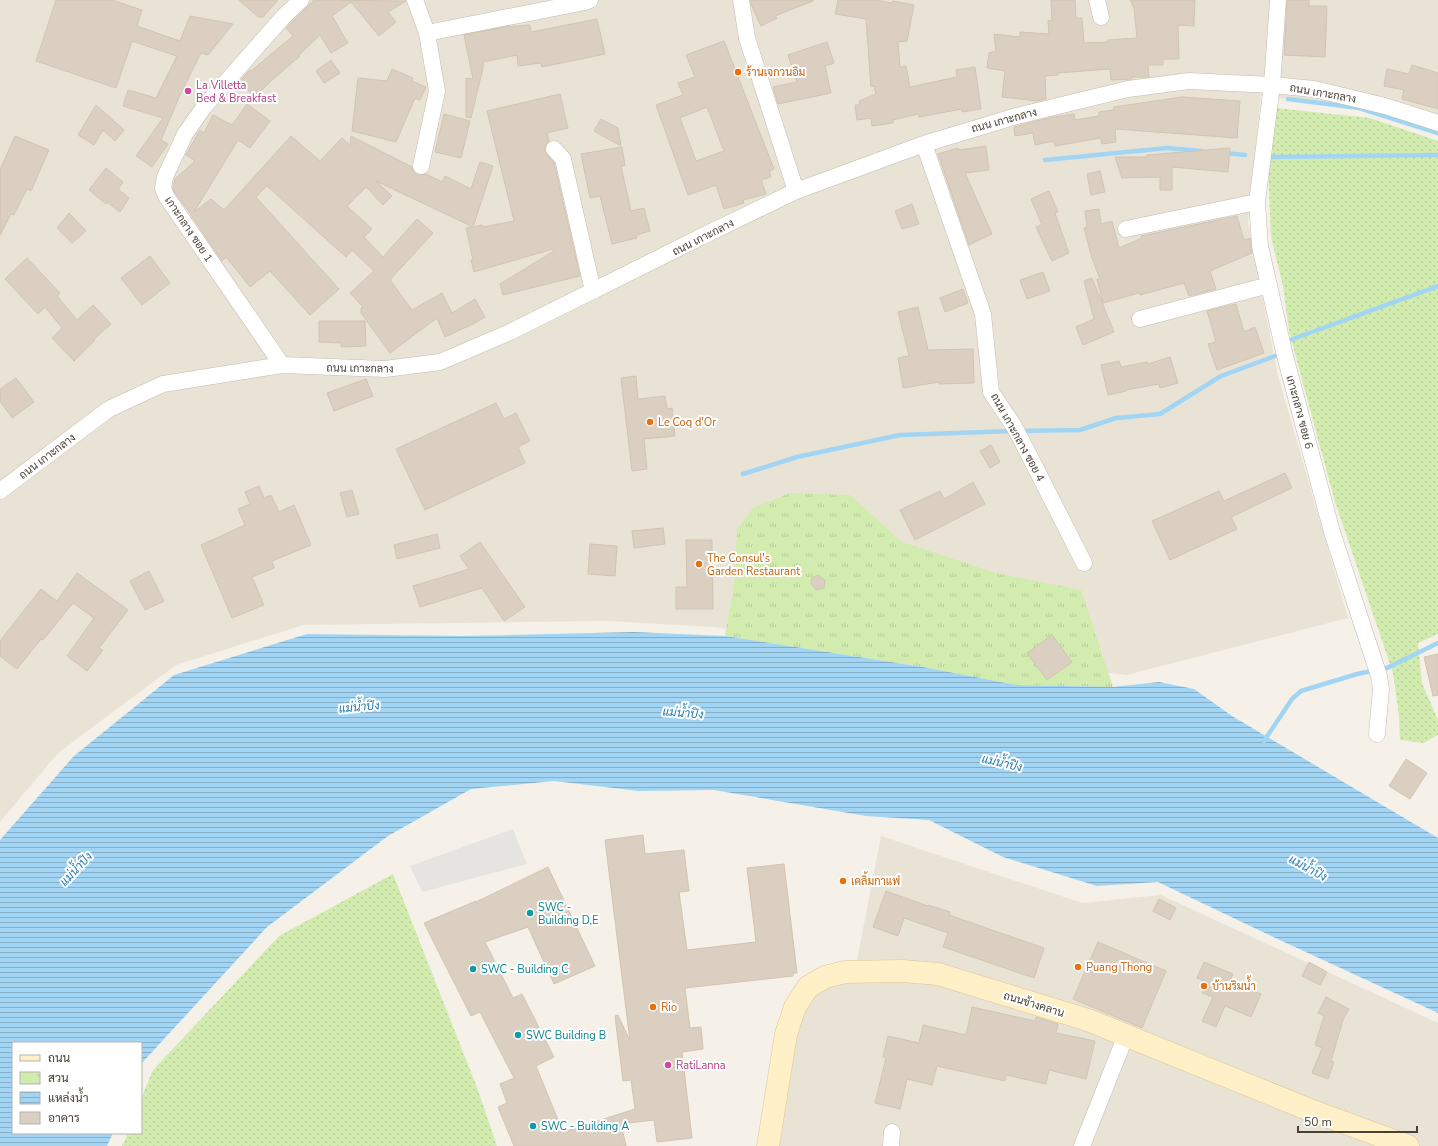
<svg xmlns="http://www.w3.org/2000/svg" width="1438" height="1146" viewBox="0 0 1438 1146" font-family="'Nunito Sans',Sarabun,sans-serif">
<style>
.residential{fill:#e9e3d6}
.grass{fill:url(#grass-dots)}
.park{fill:url(#park-tufts)}
.parking{fill:#e6e4e0}
.water{fill:url(#water-rules)}
.lines{fill:none;stroke-linecap:round;stroke-linejoin:round}
.stream{stroke:#a2d5f4;stroke-width:4.5}
.building{fill:#dacfc0;stroke:#d2c4b0;fill-rule:evenodd}
.street-casing{stroke:#c4bbad;stroke-width:17}
.secondary-casing{stroke:#dac698;stroke-width:23}
.street{stroke:#fff;stroke-width:16}
.secondary{stroke:#fff0c8;stroke-width:22}
.food-dot{fill:#e8710a;stroke:#fff;stroke-width:1.5}
.hotel-dot{fill:#d1479c;stroke:#fff;stroke-width:1.5}
.culture-dot{fill:#0f9aa8;stroke:#fff;stroke-width:1.5}
.labels{text-anchor:middle;stroke-width:4;stroke-linejoin:round;paint-order:stroke}
.food-label{font-size:11px;fill:#c56008;stroke:#fff;text-anchor:start}
.hotel-label{font-size:11px;fill:#b23c85;stroke:#fff;text-anchor:start}
.street-label{font-size:11px;fill:#494136;stroke:#fff}
.culture-label{font-size:11px;fill:#0d838f;stroke:#fff;text-anchor:start}
.water-label{font-size:12px;font-style:italic;fill:#287db2;stroke:#fff}
</style>
<defs>
<pattern id="grass-dots" width="8" height="8" patternUnits="userSpaceOnUse"><rect width="8" height="8" fill="#d2ebaf"/><path d="M2 2h.1M6 6h.1" fill="none" stroke="#b6cb97" stroke-width="1.8" stroke-linecap="round"/></pattern>
<pattern id="park-tufts" width="24" height="20" patternUnits="userSpaceOnUse"><rect width="24" height="20" fill="#d2ebaf"/><path d="M3 7l-1-3M5 7V3M7 7l1-3M15 17l-1-3M17 17v-4M19 17l1-3" fill="none" stroke="#b6cb97"/></pattern>
<pattern id="water-rules" width="6" height="5" patternUnits="userSpaceOnUse"><rect width="6" height="5" fill="#a2d5f4"/><path d="M0 2.5h6" fill="none" stroke="#86aec6"/></pattern>
</defs>
<rect width="100%" height="100%" fill="#f5f1e8"/>
<!-- residential -->
<path class="residential" d="M0 0H1438V136L1368 107 1261 96 1248 222 1278 376 1348 618 1127 675 713 627 609 621 303 625 176 665 58 753 0 822Z
M881 836 1082 903 1161 895 1438 1023V1146H776L798 1010 822 983 854 976Z"/>
<!-- grass -->
<path class="grass" d="M1276 108 1370 118 1438 141V634L1418 643 1422 683 1438 720V735L1424 743 1400 740 1399 715 1393 673 1335 502 1289 331 1283 286 1271 237 1268 167Z
M393 874 478 1090 497 1146H122L128 1133H141V1099L153 1070 279 936Z"/>
<!-- park -->
<path class="park" d="M790 493 850 495 902 542 996 573 1081 590 1113 687 1016 685 923 667 725 636 734 586 737 530 753 508Z"/>
<!-- parking -->
<path class="parking" d="M513 829 527 864 422 892 410 866Z"/>
<!-- water -->
<path class="water" d="M634 632 725 636 923 667 1016 685 1113 687 1159 682 1194 689 1232 716 1438 838V1013L1267 934 1158 882 1097 886 1003 857 929 820 866 816 714 790 639 791 554 781 471 789 388 836 267 927 141 1064V1043H13V1133H113L107 1146H0V840L74 756 174 675 307 634 462 636Z"/>
<g class="lines">
<!-- stream -->
<path class="stream" d="M1288 99 1359 108 1438 133
M1224 153 1245 155
M1268 157 1438 155
M1045 160 1167 148 1202 151
M1290 340 1438 286
M1020 431 1080 430 1116 418 1160 414 1221 376 1278 355
M743 474 797 457 900 435 1013 431
M1264 741 1292 699 1301 691 1357 674 1387 668 1438 643"/>
</g>
<!-- building -->
<path class="building" d="M56 0H112L142 10 137 26 180 41 190 16 233 24 208 55 201 53 180 95 161 140 168 144 152 167 136 156 163 118 123 106 128 90 156 98 177 56 132 41 116 88 36 61Z
M239 0H278L263 17H258Z
M314 0 406 1 388 12 396 22 379 36 351 2 332 16 348 43 331 53 320 35 299 55 300 56 271 81 255 97 239 82 250 70 251 71 293 36 286 28Z
M751 0H813V1L775 16 777 18 761 26 751 4Z
M838 0H876L892 3 893 1 914 5 907 41 898 42 900 67 906 66 910 87 957 77 956 70 975 67 981 109 962 112V109L919 117 918 114 893 120V123L872 126 871 118 857 120 855 105H860L859 101 876 94 874 86 871 87 866 19 835 14Z
M1051 0H1075L1076 18H1082L1084 43 1108 42V40L1137 38 1134 8 1130 0H1195L1194 26 1178 25 1179 59H1163V65H1148L1149 77H1132V79L1111 80 1110 69 1058 73V75L1045 76 1046 99 1037 101 1002 97 1005 71 987 68 989 53 996 51 994 34 1020 37V32L1049 34 1048 21 1052 20Z
M1287 0H1309V6H1327L1325 57 1284 55Z
M597 19 605 54 542 67 541 63 518 66 517 55 483 62V68L471 118 466 117V78L473 79 464 35 505 27 530 25 531 32Z
M724 41 774 169 769 171 771 177 761 180 766 194 743 200 744 203 724 209 716 185 688 195 656 105 683 95 678 83 695 77 686 55ZM707 107 724 151 696 161 680 118Z
M827 42 834 63 825 66 831 93 778 104 773 87 797 82 788 55Z
M331 60 340 73 324 83 316 71Z
M1412 65 1438 73V109L1402 99 1404 90 1384 86 1387 69 1409 74Z
M392 69 413 78 412 81 426 87 420 100 415 98 396 142 352 131 358 78 387 81Z
M560 94 568 128 547 133 549 141 545 146V151L554 163 580 276 503 295 500 284 554 251 553 249 474 272 471 260H473L466 228 473 227 376 181 392 196 383 205 366 187 347 206 372 229 364 237 383 257 417 219 433 233 390 280 412 310 442 293 452 313 475 299 485 317 473 324 445 337 437 318 390 353 361 313V308L363 307 350 293 374 271 352 250 346 257 267 186 256 197 339 289 310 315 270 271 250 287 226 257 222 261 191 215V214L174 192 173 187 175 179 195 161 186 155 200 130 204 133 213 115 232 125 247 104 270 121 250 148 238 140 194 212 211 199 224 210 291 136 320 161 342 138 350 145 351 136 412 167 414 173 419 175 426 174 442 182 445 176 471 189 480 162 493 166 473 227 482 225 483 227 514 221 487 111Z
M1182 97 1240 101 1237 138 1115 129 1116 142 1102 144 1101 138 1055 146 1054 141 1035 145 1033 133 1015 136 1014 127 1048 118 1074 114 1075 120 1099 116V112L1114 110V107Z
M96 105 124 130 115 141 103 130 94 145 78 135Z
M444 114 470 121 461 158 435 152Z
M601 119 618 128 621 146 594 131Z
M15 136 49 150 31 191 27 189 14 215 11 214 0 235V170Z
M986 146 989 170 965 173 992 234 969 245 938 154 958 148 959 150Z
M622 147 625 166H621L631 211 644 208 650 231 636 235 637 238 612 244 600 196 590 198 581 154Z
M1230 148 1228 172 1172 167V190H1160V177L1122 178 1115 157H1147V155Z
M106 168 123 182 118 189 129 198 120 212 107 202 106 204 89 190Z
M1100 171 1105 192 1091 195 1087 174Z
M1049 191 1058 212 1055 213 1069 253 1052 261 1040 236 1036 227 1042 225 1031 199Z
M912 204 919 224 902 229 895 211Z
M1099 209 1101 224 1112 221 1119 248 1142 238 1141 236 1237 216 1244 240 1250 238 1252 253 1210 271 1216 289 1189 296 1184 283 1140 295 1139 293 1103 303 1097 279H1100L1092 258 1084 228 1087 227 1085 211Z
M69 213 86 231 72 243 57 228Z
M150 256 170 283 142 305 121 278Z
M27 258 60 293 57 296 77 320 93 305 111 324 94 339 95 340 74 361 52 338 62 328 45 307 38 314 5 279Z
M1043 272 1050 291 1027 299 1020 280Z
M1092 278 1114 332 1083 345 1076 327 1094 319 1084 281Z
M963 289 968 303 945 312 940 298Z
M1236 304 1244 332 1255 327 1264 353 1217 370 1208 344 1216 342 1207 311Z
M918 307 928 350 973 349 974 383 939 384V382L903 388 898 358 909 356 898 312Z
M319 321H365L366 346 341 347V343L319 342Z
M1170 357 1178 383 1160 388 1159 384 1126 390V391L1108 395 1101 365 1119 361 1121 367 1147 362 1148 364Z
M636 376 638 399 665 396 667 409 672 408 675 436 644 439 647 469 632 471 621 378Z
M16 378 34 402 12 418 0 401V389Z
M366 379 373 396 334 411 327 393Z
M496 403 504 419 516 413 530 441 518 447 525 463 425 510 396 449Z
M991 445 1000 462 990 468 980 451Z
M1285 473 1292 488 1231 517 1237 529 1170 560 1152 521 1219 491 1224 501Z
M973 482 985 504 915 540 900 510 940 491 944 499Z
M259 486 264 498 271 495 279 512 294 505 311 545 272 561 274 568 252 577 264 605 232 618 201 545 245 525 238 509 250 504 245 492Z
M352 490 359 514 347 517 340 493Z
M663 528 665 544 634 548 632 531Z
M437 534 440 548 397 559 394 545Z
M686 540H712L713 609H676V587H687Z
M480 542 525 607 504 621 482 588 420 607 413 586 469 569 460 556Z
M590 544 617 546 615 576 588 574Z
M149 571 164 601 145 610 130 581Z
M77 573 128 610 99 648 103 650 87 671 67 656 94 618 73 603 43 640 41 639 17 669 0 656V641L41 589 57 601Z
M818 575 825 580 824 588 816 590 811 584 812 578Z
M1052 635 1072 662 1047 680 1027 653Z
M1438 654V695L1433 696 1424 657Z
M1406 759 1427 773 1410 799 1389 786Z
M643 835 645 854 684 850 689 891 679 892 687 950 756 942 747 868 784 864 797 973H793V976L685 988 690 1028 701 1027 703 1049 682 1052 692 1138 657 1142 654 1120 621 1124 626 1146H514L498 1107 507 1103 500 1084 514 1078 480 1012 471 1016 424 923 476 901V902L548 867 595 966 554 984 528 927 485 942 513 998 522 994 554 1057 536 1066 563 1132 635 1109 631 1080 623 1081 615 1016 618 1015 630 1041 605 840Z
M886 891 928 906V905L950 912 949 915 1044 948 1034 978 943 947 948 933 904 918 898 936 873 927Z
M1159 899 1176 908 1170 920 1153 911Z
M1098 942 1166 971 1142 1028 1073 999Z
M1204 962 1233 974 1230 981 1261 994 1251 1017 1225 1006 1216 1027 1202 1021 1213 997 1202 993 1207 982 1197 978Z
M1309 962 1327 972 1320 985 1302 976Z
M1326 997 1349 1009 1343 1020 1331 1061 1334 1062 1328 1079 1312 1073 1322 1048 1315 1045 1324 1016 1318 1013Z
M972 1007 1035 1021 1036 1017 1058 1024 1056 1033 1095 1041 1086 1079 1049 1070 1046 1084 1006 1075 1005 1081 937 1066 932 1085 907 1079 900 1109 875 1103 886 1058 883 1057 888 1036 919 1043 923 1025 966 1035Z"/>
<g class="lines">
<defs>
<path id="street" d="M415 0 427 33 437 91 421 166
M741 0 747 38 796 191
M1097 0 1101 17
M1278 0 1272 85 1257 202 1260 246 1285 356 1332 532 1379 676 1381 689 1377 734
M427 33 585 2 590 0
M924 144 983 314 991 392 1015 428 1027 451 1084 563
M554 149 563 159 593 291
M1126 229 1257 202
M1140 319 1269 285
M282 365 166 196 163 188 165 177 185 134 204 107 284 16 301 0
M0 491 109 409 163 384 282 365 385 369 440 362 510 332 709 233 796 191 924 144 1017 116 1128 89 1189 81 1272 85 1314 89 1385 106 1438 123
M891 1146 892 1132
M1082 1146 1126 1035"/>
<path id="secondary" d="M768 1146 786 1034 795 1007 808 987 825 977 845 972 902 971 938 974 1088 1020 1310 1110 1408 1146"/>
</defs>
<!-- street casing -->
<use href="#street" class="street-casing"/>
<!-- secondary casing -->
<use href="#secondary" class="secondary-casing"/>
<!-- street -->
<use href="#street" class="street"/>
<!-- secondary -->
<use href="#secondary" class="secondary"/>
</g>
<!-- markers -->
<g class="food-dot">
<circle cx="738" cy="72" r="4"/>
<circle cx="650" cy="422" r="4"/>
<circle cx="699" cy="564" r="4"/>
<circle cx="843" cy="881" r="4"/>
<circle cx="1078" cy="967" r="4"/>
<circle cx="1204" cy="986" r="4"/>
<circle cx="653" cy="1007" r="4"/>
</g>
<g class="hotel-dot">
<circle cx="188" cy="91" r="4"/>
<circle cx="668" cy="1065" r="4"/>
</g>
<g class="culture-dot">
<circle cx="530" cy="913" r="4"/>
<circle cx="473" cy="969" r="4"/>
<circle cx="518" cy="1035" r="4"/>
<circle cx="533" cy="1126" r="4"/>
</g>
<g class="labels">
<!-- food labels -->
<g class="food-label">
<text x="746" y="76">ร้านเจกวนอิม</text>
<text x="658" y="426">Le Coq d'Or</text>
<text x="707" y="562">The Consul's<tspan x="707" dy="13">Garden Restaurant</tspan></text>
<text x="851" y="885">เคลิ้มกาแฟ</text>
<text x="1086" y="971">Puang Thong</text>
<text x="1212" y="990">บ้านริมน้ำ</text>
<text x="661" y="1011">Rio</text>
</g>
<!-- hotel labels -->
<g class="hotel-label">
<text x="196" y="89">La Villetta<tspan x="196" dy="13">Bed &amp; Breakfast</tspan></text>
<text x="676" y="1069">RatiLanna</text>
</g>
<!-- street labels -->
<g class="street-label">
<text transform="translate(1323 93) rotate(10)" y="4">ถนน เกาะกลาง</text>
<text transform="translate(1004 120) rotate(-15)" y="4">ถนน เกาะกลาง</text>
<text transform="translate(189 229) rotate(56)" y="4">เกาะกลาง ซอย 1</text>
<text transform="translate(703 237) rotate(-27)" y="4">ถนน เกาะกลาง</text>
<text transform="translate(360 368) rotate(1)" y="4">ถนน เกาะกลาง</text>
<text transform="translate(1300 412) rotate(75)" y="4">เกาะกลาง ซอย 6</text>
<text transform="translate(1018 437) rotate(61)" y="4">ถนน เกาะกลาง ซอย 4</text>
<text transform="translate(47 456) rotate(-37)" y="4">ถนน เกาะกลาง</text>
<text transform="translate(1034 1004) rotate(17)" y="4">ถนนช้างคลาน</text>
</g>
<!-- culture labels -->
<g class="culture-label">
<text x="538" y="911">SWC -<tspan x="538" dy="13">Building D,E</tspan></text>
<text x="481" y="973">SWC - Building C</text>
<text x="526" y="1039">SWC Building B</text>
<text x="541" y="1130">SWC - Building A</text>
</g>
<!-- water labels -->
<g class="water-label">
<text transform="translate(359 707) rotate(-5)" y="4">แม่น้ำปิง</text>
<text transform="translate(683 713) rotate(5)" y="4">แม่น้ำปิง</text>
<text transform="translate(1002 763) rotate(13)" y="4">แม่น้ำปิง</text>
<text transform="translate(1308 868) rotate(29)" y="4">แม่น้ำปิง</text>
<text transform="translate(76 869) rotate(-47)" y="4">แม่น้ำปิง</text>
</g>
</g>
<!-- legend -->
<rect x="12" y="1042" width="130" height="92" fill="#ffffff" stroke="#b6b3af"/>
<rect x="20" y="1055" width="20" height="6" fill="#fff0c8" stroke="#b6b3af"/>
<text x="48" y="1062" font-size="12" fill="#494136">ถนน</text>
<rect x="20" y="1072" width="20" height="12" fill="url(#park-tufts)" stroke="#b6b3af"/>
<text x="48" y="1082" font-size="12" fill="#494136">สวน</text>
<rect x="20" y="1092" width="20" height="12" fill="url(#water-rules)" stroke="#b6b3af"/>
<text x="48" y="1102" font-size="12" fill="#494136">แหล่งน้ำ</text>
<rect x="20" y="1112" width="20" height="12" fill="#dacfc0" stroke="#b6b3af"/>
<text x="48" y="1122" font-size="12" fill="#494136">อาคาร</text>
<!-- scale -->
<path d="M1298 1126v6h119v-6" fill="none" stroke="#494136" stroke-width="2"/>
<text x="1304" y="1126" font-size="12" fill="#494136" stroke="#ffffff" stroke-width="3" paint-order="stroke">50 m</text>
</svg>
